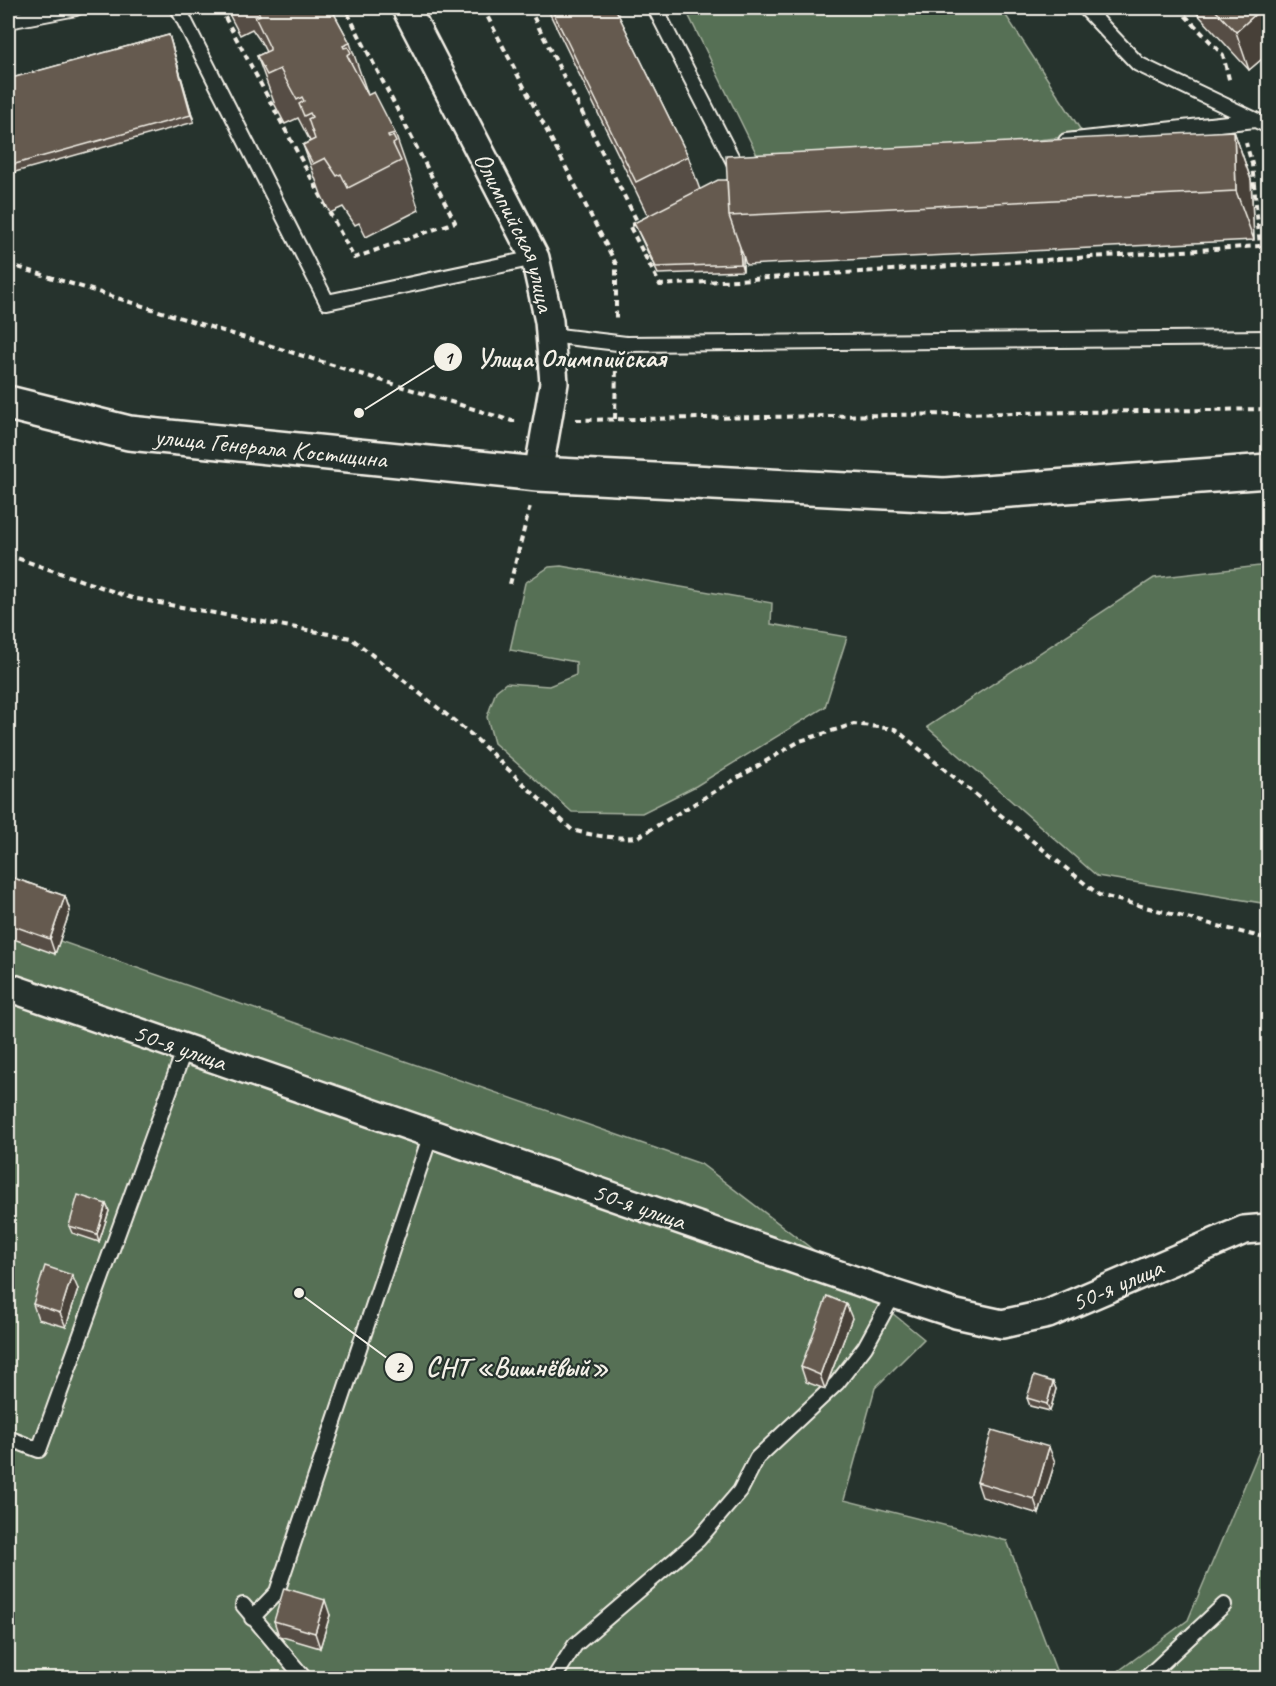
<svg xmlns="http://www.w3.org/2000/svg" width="1276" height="1686" viewBox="0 0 1276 1686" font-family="Caveat,sans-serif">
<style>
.green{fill:#566f54;stroke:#a5b09e;stroke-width:1.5}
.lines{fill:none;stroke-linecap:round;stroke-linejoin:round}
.service-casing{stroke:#f4f1e8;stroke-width:18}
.minor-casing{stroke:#f4f1e8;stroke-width:32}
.tertiary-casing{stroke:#f4f1e8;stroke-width:38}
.path{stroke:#f4f1e8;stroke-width:4;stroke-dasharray:6 4.5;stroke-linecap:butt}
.service{stroke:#26332d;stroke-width:14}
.minor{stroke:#26332d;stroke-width:27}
.tertiary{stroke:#26332d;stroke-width:33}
.wall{fill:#574d44;stroke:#f4f1e8;stroke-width:1.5}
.shaded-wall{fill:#473f37;stroke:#f4f1e8;stroke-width:1.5}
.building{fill:#655a4f;stroke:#f4f1e8;stroke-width:1.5}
.labels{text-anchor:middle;stroke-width:4.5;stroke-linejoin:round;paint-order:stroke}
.street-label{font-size:26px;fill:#f4f1e8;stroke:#26332d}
.leader{fill:none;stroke:#f4f1e8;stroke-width:2}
.callout-dot{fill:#f4f1e8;stroke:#26332d;stroke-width:2}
.mark-label{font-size:18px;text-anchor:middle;font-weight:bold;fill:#111}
.callout-label{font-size:27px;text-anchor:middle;font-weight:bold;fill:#f4f1e8;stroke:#26332d;stroke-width:4.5;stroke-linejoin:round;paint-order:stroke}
</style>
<rect width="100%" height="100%" fill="#26332d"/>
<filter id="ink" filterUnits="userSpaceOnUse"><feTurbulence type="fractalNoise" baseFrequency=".0167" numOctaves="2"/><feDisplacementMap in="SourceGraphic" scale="12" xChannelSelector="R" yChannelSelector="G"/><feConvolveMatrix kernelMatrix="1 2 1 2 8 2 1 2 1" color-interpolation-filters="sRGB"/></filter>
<g filter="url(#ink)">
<!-- green -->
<path class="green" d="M685 8H1001L1084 135 764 169Z
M1268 565V904L1097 876 927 727 1154 578Z
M561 566 772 603 771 624 847 637 825 707 696 786 642 813 572 812 494 743 487 717 496 691 506 683 549 686 576 675V662L510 650 525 583 549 567Z
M8 923 701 1164 833 1265 924 1339 875 1388 844 1500 1007 1541 1059 1678H8Z
M1268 1430V1678H1109L1188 1620Z"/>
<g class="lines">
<defs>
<path id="service" d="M178 8 327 302 535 258
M655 8 739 172
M1085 8 1138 64 1268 126
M8 21 76 8
M1066 141 1255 120
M550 335 626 344 1268 338
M8 1438 39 1450 185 1048
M243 1605 304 1678
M252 1618 277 1592 431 1134
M554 1678 575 1645 698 1540 740 1491 757 1458 837 1383 865 1347 894 1294
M1146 1678 1224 1605"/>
<g id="minor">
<path id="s1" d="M406 8 535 258 549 321 554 383 538 474"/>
<path id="s2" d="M8 987 894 1294 956 1314 1002 1324 1048 1314 1244 1230 1268 1228"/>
</g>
<g id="tertiary">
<path id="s3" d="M8 403 129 433 538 474 944 495 1268 471"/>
</g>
</defs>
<!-- service casing -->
<use href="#service" class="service-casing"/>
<!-- minor casing -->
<use href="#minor" class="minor-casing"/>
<!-- tertiary casing -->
<use href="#tertiary" class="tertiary-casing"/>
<!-- path -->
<path class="path" d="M220 8 354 258 455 222 345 8
M483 8 616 264V322
M529 8 638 223
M1178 8 1223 55 1230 83
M637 224 629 225 660 285 1260 246 1252 164 1246 143
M8 264 512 421H518
M615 419 616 365
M576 420 1268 409
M8 555 132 598 351 638 473 736 572 830C594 836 616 839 638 837L800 741 854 724 895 729 1099 895 1268 939
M510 584 530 506"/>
<!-- service -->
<use href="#service" class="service"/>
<!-- minor -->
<use href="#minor" class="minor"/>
<!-- tertiary -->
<use href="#tertiary" class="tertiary"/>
</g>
<!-- wall -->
<path class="wall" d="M227 8H331L350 43 367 92H366L395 133 412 182H411L414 191 413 192 419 210 366 237 359 223 355 225 343 207 330 213 321 194 303 145 310 141 298 118 285 124 275 105 257 56 266 52 261 42 252 29 240 35 230 16Z
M547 8H615L688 156 700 190 727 180 1234 131 1251 180 1254 240 746 265 743 255V271L658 274 634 223 648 216Z
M1192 8H1269V53L1249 70Z
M169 35 194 122 8 174V79Z
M8 876 65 896 70 911 55 954 8 937Z
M106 1204 109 1211 99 1242 72 1233 69 1226Z
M78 1289 66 1327 38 1319 33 1304Z
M852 1318 825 1389 806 1382 801 1367Z
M1053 1382 1056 1389 1050 1411 1030 1406 1027 1398Z
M1055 1462 1039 1514 982 1497 977 1482Z
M330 1615 320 1648 279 1636 274 1621Z"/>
<!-- shaded-wall -->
<path class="shaded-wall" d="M1262 8H1269V53L1249 70 1236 32Z
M169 35 171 42 194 122 191 115Z
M1234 131 1251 180 1254 240 1236 191Z
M740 247 743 255V271L741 264Z
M65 896 70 911 55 954 50 939Z
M106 1204 109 1211 99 1242 97 1234Z
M72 1275 78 1289 66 1327 60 1313Z
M846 1304 852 1318 825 1389 820 1375Z
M1053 1382 1056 1389 1050 1411 1047 1404Z
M1049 1447 1055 1462 1039 1514 1034 1499Z
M325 1600 330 1615 320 1648 315 1633Z"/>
<!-- building -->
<path class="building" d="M250 8H331L350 43 343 46 344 48 348 47 351 53 347 55 368 95 374 92 395 133 388 135 389 138 393 136 396 142 393 144 401 161 348 188 341 174 337 176 325 158 313 164 303 145 315 139 308 119 312 117 310 113 304 116 299 104 304 101 302 97 297 100 280 69 267 75 257 56 270 50V48L255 17 260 15 256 8 251 10Z
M551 8H615L688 156 636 182Z
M1213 8H1262L1236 32Z
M169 35 191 115 8 166V79Z
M1234 131 1236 191 729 216 726 156Z
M718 180H727L729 216 740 247 741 264 656 267 634 223Z
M8 876 65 896 50 939 8 924Z
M78 1195 106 1204 97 1234 69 1226Z
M45 1266 72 1275 60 1313 33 1304Z
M827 1296 846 1304 820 1375 801 1367Z
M1034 1376 1053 1382 1047 1404 1027 1398Z
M992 1430 1049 1447 1034 1499 977 1482Z
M284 1588 325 1600 315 1633 274 1621Z"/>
</g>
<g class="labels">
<!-- street labels -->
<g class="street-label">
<text dy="9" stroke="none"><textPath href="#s1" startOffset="250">Олимпийская улица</textPath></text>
<text dy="9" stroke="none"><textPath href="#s3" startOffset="267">улица Генерала Костицина</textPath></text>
<text dy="9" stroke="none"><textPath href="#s2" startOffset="182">50-я улица</textPath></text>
<text dy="9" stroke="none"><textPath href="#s2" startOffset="668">50-я улица</textPath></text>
<text dy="9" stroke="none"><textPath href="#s2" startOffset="1172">50-я улица</textPath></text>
</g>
</g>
<!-- callouts -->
<path class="leader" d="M359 413L448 357M299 1293L399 1367"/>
<g class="callout-dot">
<circle cx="359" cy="413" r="6"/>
<circle cx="299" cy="1293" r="6"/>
<circle cx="448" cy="357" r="15"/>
<circle cx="399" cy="1367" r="15"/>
</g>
<g class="mark-label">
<text x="448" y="364">1</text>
<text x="399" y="1373">2</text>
</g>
<g class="callout-label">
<text x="571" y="367">Улица Олимпийская</text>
<text x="517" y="1376">СНТ «Вишнёвый»</text>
</g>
<!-- margin -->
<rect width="1276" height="1686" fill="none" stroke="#26332d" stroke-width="30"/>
<rect x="15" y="15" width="1246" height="1656" fill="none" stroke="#f4f1e8" stroke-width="2" filter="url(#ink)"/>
</svg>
